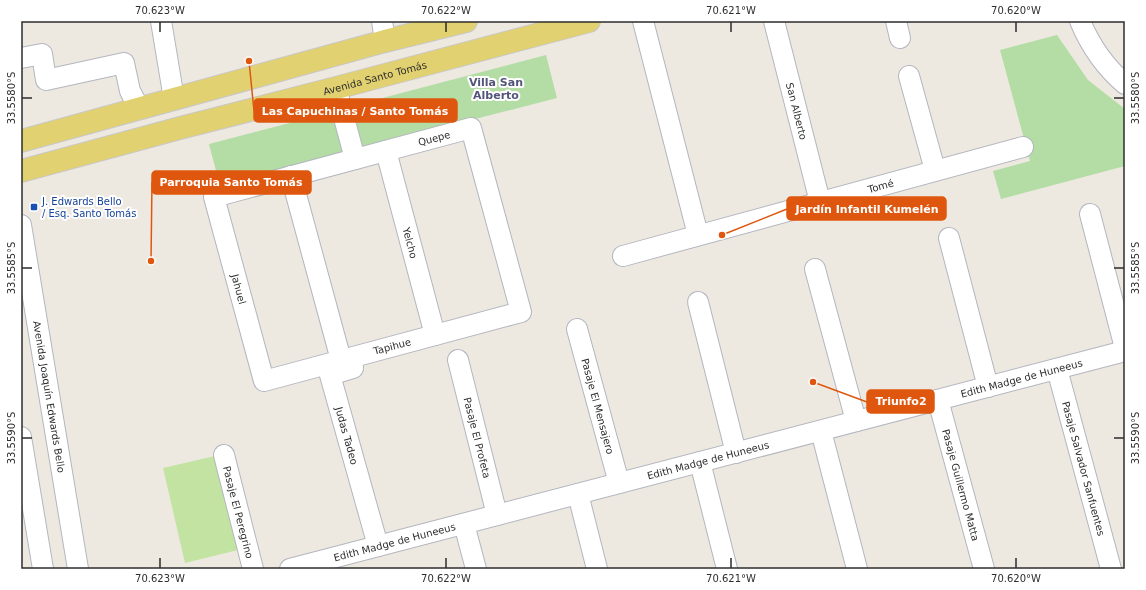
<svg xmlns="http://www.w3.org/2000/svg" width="1146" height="590" viewBox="0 0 1146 590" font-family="'DejaVu Sans',sans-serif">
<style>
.green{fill:#b3dda4}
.pitch{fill:#c2e3a1}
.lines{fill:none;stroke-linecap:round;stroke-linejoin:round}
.minor-casing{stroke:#b4b6bf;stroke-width:22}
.major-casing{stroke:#c8c8c8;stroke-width:24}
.minor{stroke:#fff;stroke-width:20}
.major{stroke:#e2d170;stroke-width:22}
.ticks{fill:none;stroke:#2d2d2d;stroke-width:1.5}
.transit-dot{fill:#1a4fb4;stroke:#fff;stroke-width:1.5}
.labels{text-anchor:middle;stroke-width:4;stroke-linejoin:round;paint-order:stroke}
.street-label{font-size:10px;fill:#2d2d2d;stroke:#fff}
.transit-label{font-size:10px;fill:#164399;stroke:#fff;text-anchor:start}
.neighbourhood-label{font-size:11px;font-weight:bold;fill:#525579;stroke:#fff}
.leader{fill:none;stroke:#df570e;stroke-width:1.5}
.callout-dot{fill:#df570e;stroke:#fff;stroke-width:1.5}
.callout{fill:#df570e;stroke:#df570e;stroke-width:1.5}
.callout-label{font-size:11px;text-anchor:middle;font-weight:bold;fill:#fff}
.neatline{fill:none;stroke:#2d2d2d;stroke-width:1.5}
.ticks-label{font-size:10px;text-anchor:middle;fill:#2d2d2d}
</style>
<rect width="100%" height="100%" fill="#ede9e1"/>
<!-- green -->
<path class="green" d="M1057 35 1088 80 1125 109V166L1001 199 993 171 1030 161 1000 50Z
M546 55 557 98 363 148 352 106Z
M332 112 343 154 220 186 209 144Z"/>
<!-- pitch -->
<path class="pitch" d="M215 456 238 550 185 563 163 468Z"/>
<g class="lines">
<defs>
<g id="minor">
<path d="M161 21 174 99"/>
<path d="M382 21 385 41"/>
<path d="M643 21 698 235"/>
<path id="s1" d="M774 21 820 202"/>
<path d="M896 21 900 38"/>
<path d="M1080 21C1090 45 1105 67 1125 84"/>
<path d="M21 58 42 54 46 80 124 63 130 91 139 108"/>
<path d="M909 76 935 170"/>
<path d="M336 88 355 159"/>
<path d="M471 128 521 312 264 381 214 197Z"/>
<path id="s2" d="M386 151 435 335"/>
<path d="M291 176 341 360"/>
<path d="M1090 214 1125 348"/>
<path id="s3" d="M21 225 78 569"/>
<path d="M949 238 988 387"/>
<path id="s4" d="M623 256 1023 147"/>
<path d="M815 269 856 421"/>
<path d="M698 302 736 453"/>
<path id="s5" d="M577 329 619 483"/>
<path id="s6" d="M458 360 497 515"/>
<path id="s7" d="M353 368 330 375 378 546"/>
<path id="s8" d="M1057 369 1111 569"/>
<path id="s9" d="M938 400 984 569"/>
<path d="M821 431 857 569"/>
<path d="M21 437 43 569"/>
<path id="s10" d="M224 455 253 569"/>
<path d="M700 462 727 569"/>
<path d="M578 494 597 569"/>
<path d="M464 524 476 569"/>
<path id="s11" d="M290 569 1125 351"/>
</g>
<g id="major">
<path d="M21 141 385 41 466 21"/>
<path id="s12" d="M21 171 180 128 336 88 589 21"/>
</g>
</defs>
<!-- minor casing -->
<use href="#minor" class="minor-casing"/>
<!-- major casing -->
<use href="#major" class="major-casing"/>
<!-- minor -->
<use href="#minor" class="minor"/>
<!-- major -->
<use href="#major" class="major"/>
</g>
<!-- ticks -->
<path class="ticks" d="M160 22V32M446 22V32M731 22V32M1016 22V32M22 98H32M1114 98H1124M22 268H32M1114 268H1124M22 438H32M1114 438H1124M160 558V568M446 558V568M731 558V568M1016 558V568"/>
<!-- markers -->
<rect class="transit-dot" x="30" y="203" width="8" height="8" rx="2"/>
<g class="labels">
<!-- street labels -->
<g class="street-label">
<text dy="4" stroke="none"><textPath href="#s12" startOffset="366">Avenida Santo Tomás</textPath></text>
<text dy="4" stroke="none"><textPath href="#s1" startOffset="93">San Alberto</textPath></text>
<text transform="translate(434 138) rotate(-15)" y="4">Quepe</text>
<text dy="4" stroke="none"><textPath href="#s4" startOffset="267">Tomé</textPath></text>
<text dy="4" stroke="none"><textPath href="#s2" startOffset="95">Yelcho</textPath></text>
<text transform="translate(239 289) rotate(75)" y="4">Jahuel</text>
<text transform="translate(392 346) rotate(-15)" y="4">Tapihue</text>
<text dy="4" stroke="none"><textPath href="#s11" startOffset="756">Edith Madge de Huneeus</textPath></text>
<text dy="4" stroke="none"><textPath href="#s3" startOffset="174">Avenida Joaquín Edwards Bello</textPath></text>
<text dy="4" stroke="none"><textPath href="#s5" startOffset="80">Pasaje El Mensajero</textPath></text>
<text dy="4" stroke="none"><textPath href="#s7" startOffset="87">Judas Tadeo</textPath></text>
<text dy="4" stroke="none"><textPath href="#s6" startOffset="80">Pasaje El Profeta</textPath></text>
<text dy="4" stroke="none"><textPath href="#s11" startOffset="432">Edith Madge de Huneeus</textPath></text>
<text dy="4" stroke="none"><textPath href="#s8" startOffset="103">Pasaje Salvador Sanfuentes</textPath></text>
<text dy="4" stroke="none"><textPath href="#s9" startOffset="88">Pasaje Guillermo Matta</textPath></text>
<text dy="4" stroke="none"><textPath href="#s10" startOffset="59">Pasaje El Peregrino</textPath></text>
<text dy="4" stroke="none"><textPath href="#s11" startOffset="108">Edith Madge de Huneeus</textPath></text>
</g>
<!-- transit labels -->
<g class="transit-label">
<text x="42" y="205">J. Edwards Bello<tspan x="42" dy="12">/ Esq. Santo Tomás</tspan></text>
</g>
<!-- neighbourhood labels -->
<g class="neighbourhood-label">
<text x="496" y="86">Villa San<tspan x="496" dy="13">Alberto</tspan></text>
</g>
</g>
<!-- callouts -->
<path class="leader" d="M249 61L254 111M151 261L152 182M722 235L787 209M813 382L867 402"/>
<g class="callout-dot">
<circle cx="249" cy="61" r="4"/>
<circle cx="151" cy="261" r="4"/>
<circle cx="722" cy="235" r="4"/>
<circle cx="813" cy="382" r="4"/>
</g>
<g class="callout">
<rect x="254" y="99" width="203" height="23" rx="4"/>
<rect x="152" y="171" width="159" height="23" rx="4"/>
<rect x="787" y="197" width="159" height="23" rx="4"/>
<rect x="867" y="390" width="67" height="23" rx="4"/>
</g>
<g class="callout-label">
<text x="355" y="115">Las Capuchinas / Santo Tomás</text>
<text x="231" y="186">Parroquia Santo Tomás</text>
<text x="867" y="213">Jardín Infantil Kumelén</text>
<text x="901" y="405">Triunfo2</text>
</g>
<!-- border -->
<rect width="1146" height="590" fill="none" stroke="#ffffff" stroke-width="44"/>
<rect x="22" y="22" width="1102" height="546" class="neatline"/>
<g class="ticks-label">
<text x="160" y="14">70.623°W</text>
<text x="446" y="14">70.622°W</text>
<text x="731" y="14">70.621°W</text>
<text x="1016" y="14">70.620°W</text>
<text transform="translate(11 98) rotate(-90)" y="4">33.5580°S</text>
<text transform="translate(1135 98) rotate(-90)" y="4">33.5580°S</text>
<text transform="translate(11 268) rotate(-90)" y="4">33.5585°S</text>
<text transform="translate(1135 268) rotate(-90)" y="4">33.5585°S</text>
<text transform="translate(11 438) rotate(-90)" y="4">33.5590°S</text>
<text transform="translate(1135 438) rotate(-90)" y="4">33.5590°S</text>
<text x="160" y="582">70.623°W</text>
<text x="446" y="582">70.622°W</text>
<text x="731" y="582">70.621°W</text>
<text x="1016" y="582">70.620°W</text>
</g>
</svg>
